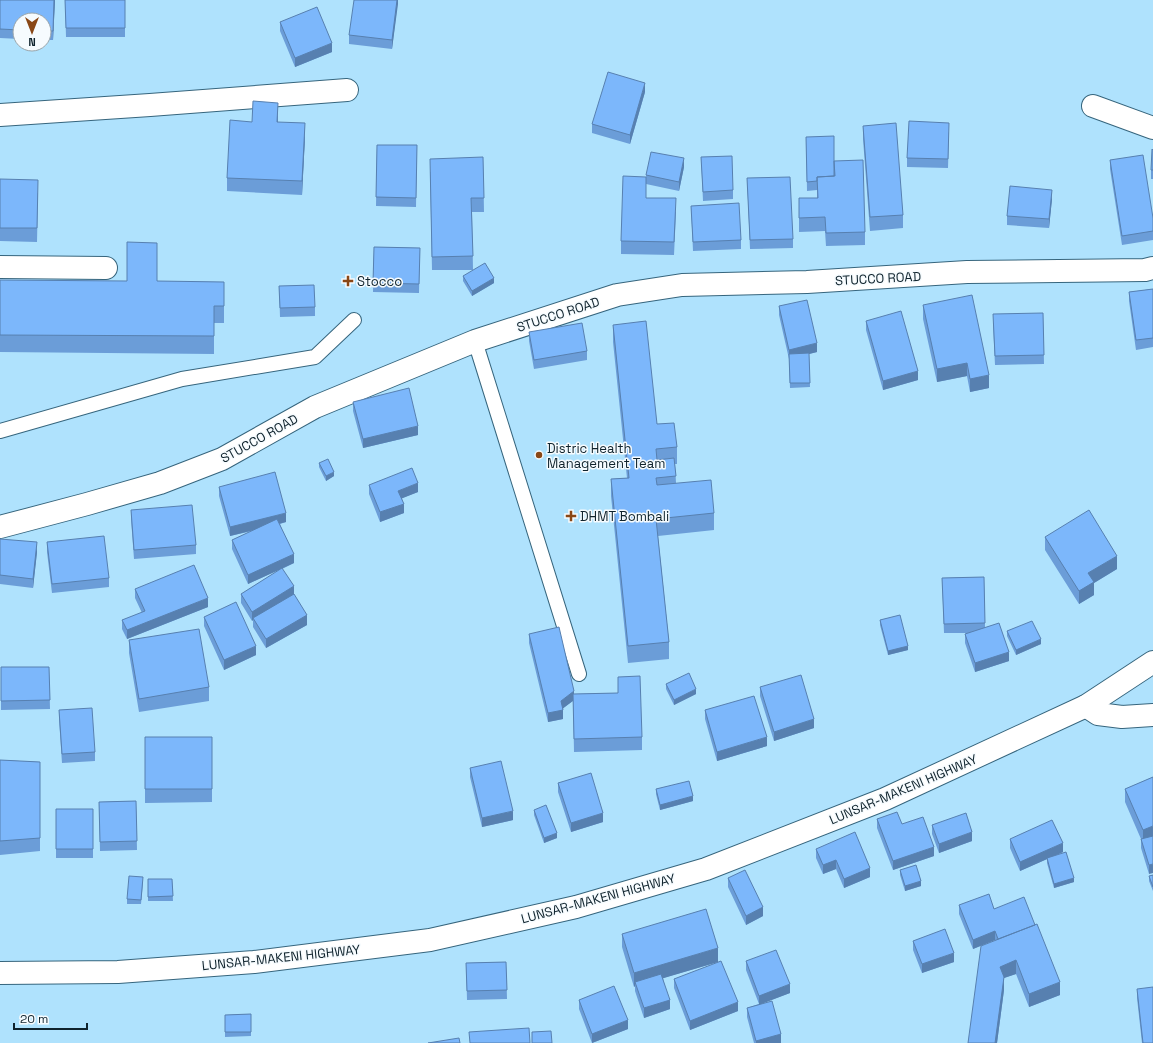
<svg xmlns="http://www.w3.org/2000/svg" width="1153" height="1043" viewBox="0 0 1153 1043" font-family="'Space Grotesk',sans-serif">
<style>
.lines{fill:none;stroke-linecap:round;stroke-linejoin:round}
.lane-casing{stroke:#36657d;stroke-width:16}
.street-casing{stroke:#36657d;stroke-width:24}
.primary-casing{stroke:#36657d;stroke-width:24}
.lane{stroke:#fff;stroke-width:14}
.street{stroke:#fff;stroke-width:22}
.primary{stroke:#fff;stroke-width:22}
.wall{fill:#6b9dd8}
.shaded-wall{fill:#5780b0}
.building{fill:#7cb7fb;stroke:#5780b0}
.poi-dot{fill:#894716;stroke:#f6fbfe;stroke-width:1.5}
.labels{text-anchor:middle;stroke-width:3;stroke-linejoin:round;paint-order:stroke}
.street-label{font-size:13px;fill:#0f232d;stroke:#f6fbfe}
.poi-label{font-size:13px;fill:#0f232d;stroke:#f6fbfe;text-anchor:start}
</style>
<rect width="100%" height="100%" fill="#afe2fd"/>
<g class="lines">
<defs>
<path id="lane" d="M475 341 579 674
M0 431 182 379 315 357 354 320"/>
<path id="street" d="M1093 106 1153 128
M0 115 150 105 347 90
M0 267 106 268
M0 527 87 504 160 483 222 459 315 407 475 341 617 295 682 285 807 282 967 272 1145 270 1153 268
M1086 706 1098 714 1122 717 1153 715"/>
<path id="primary" d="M0 973 118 972 254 962 430 940 576 907 706 869 885 799 1086 706 1153 662"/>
</defs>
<!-- lane casing -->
<use href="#lane" class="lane-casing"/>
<!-- street casing -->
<use href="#street" class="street-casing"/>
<!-- primary casing -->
<use href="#primary" class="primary-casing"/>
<!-- lane -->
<use href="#lane" class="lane"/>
<!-- street -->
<use href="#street" class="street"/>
<!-- primary -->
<use href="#primary" class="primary"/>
</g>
<!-- wall -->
<path class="wall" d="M0 0H55L53 40H44V20H20V39L0 38Z
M65 0H125V37H66Z
M398 0 392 49 349 44V35Z
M280 22 332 52 295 67 280 31Z
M645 92 630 144 592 133V124Z
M278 116V122L305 137 302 195 227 191V178L252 122Z
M863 126 903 215V228L870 231 863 139Z
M949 132 948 168 907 167V158Z
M806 137 834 161 865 232V245L826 246 825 231 799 232V198H817V190L807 191Z
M377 145H417L416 207 376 206Z
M1153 150V179H1151V170Z
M483 157 484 212H472L473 270H432L430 172Z
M701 157 733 190V199L703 201Z
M1110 160 1153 218V240L1122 245 1110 169Z
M684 167 679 191 646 184V198L676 212 674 255 621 254V241L646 177V175Z
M747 178 793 239V248L750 249Z
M0 179 38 193 37 242 0 241Z
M1052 199 1049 228 1007 225V216Z
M691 206 741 240V249L693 251Z
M374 247 420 248 419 293 373 292Z
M463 276 494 283 472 296 463 281Z
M0 280 224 282V323H214V354L0 352Z
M279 286 315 307V316L280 317Z
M1153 289V347L1136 350 1129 301V292Z
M923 305 989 388 970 392 967 376 937 382 923 319Z
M779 306 817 352 809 354 810 387 790 388 789 359 779 315Z
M1043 313 1044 364 995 365 993 323Z
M866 321 918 380 883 390 866 330Z
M613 325 657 424 677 447V464H675L676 483 714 513V530L658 536 669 642V659L628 663 611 496V479L627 478 613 342Z
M529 332 587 351V360L534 369 529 341Z
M353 402 418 435 363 448 353 411Z
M319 463 334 476 326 481 319 467Z
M369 485 418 492 402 498 404 513 380 522 369 494Z
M219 487 286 522 280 524 294 563 282 569 307 625 266 648 253 627V620L252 621 241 603V594L281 569 248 584 232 549V540L252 531 230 536 219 496Z
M131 510 196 545V554L134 559 131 519Z
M1045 537 1117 569 1094 583V595L1079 604 1045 550Z
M0 539 37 552 33 588 0 584Z
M47 542 109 578V587L52 593 47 552Z
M984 577 985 627 1009 661 975 672 965 643V634L969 633H944L942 578Z
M135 589 208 607 127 639 122 629V620L142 613 135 598Z
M204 617 256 655 224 670 204 626Z
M880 620 908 650 888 655 880 625Z
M1007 631 1041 644 1016 655 1007 636Z
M529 634 574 694 618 693V677L642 737V750L574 752 573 701 563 708V719L548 722 529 643Z
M129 640 209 687V701L139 712 129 653Z
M1 667H49L50 709 1 710Z
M666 684 696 694 674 705 666 689Z
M760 687 814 728 774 741 760 696Z
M59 710 95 752V761L62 763 59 719Z
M705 710 767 746 717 761 705 719Z
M145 737H212V802L145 803Z
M0 760 40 762V851L0 855Z
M470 768 513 820 482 827 470 777Z
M1153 777 1149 874 1141 848V839L1125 802V789Z
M558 783 603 822 571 832 558 792Z
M656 789 693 801 660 810 656 794Z
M136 801 137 850 100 851 99 802Z
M56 809H93V858H56Z
M534 810 557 838 544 843 534 815Z
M877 819 902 824 934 856 893 870 877 828Z
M932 825 972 841 939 853 932 834Z
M1010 839 1063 852 1055 856 1074 882 1054 888 1047 863V859L1020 871 1010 848Z
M816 849 870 877 844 888 836 869 823 874 816 858Z
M900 870 921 886 905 891 900 875Z
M1153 875V891L1149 881V876Z
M728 878 763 916 746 925 728 887Z
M148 879H172L173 901H148Z
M143 882 141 904H127V899Z
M959 905 994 909 1060 995 1029 1007 1016 974 1004 978V990L997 1043H968L995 940 973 949 959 914Z
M622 934 718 962 663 978 670 1009 644 1018 635 991V986L634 987 622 947Z
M913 941 954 962 922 973 913 950Z
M746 961 790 993 760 1004 781 1043H754L747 1017V1008L759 1004 746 970Z
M506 962 507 999 467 1000 466 963Z
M674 979 738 1011 690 1030 674 988Z
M1137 989 1153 1043H1142L1137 998Z
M579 1000 628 1029 592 1043 579 1009Z
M251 1014V1036L225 1037V1015Z"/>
<!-- shaded-wall -->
<path class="shaded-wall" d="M54 0H55L53 40V31Z
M397 0H398V4L392 49V40Z
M332 43V52L295 67V58Z
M645 83V92L630 144V135Z
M278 103V116L277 135V122Z
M305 123V137L302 195V181Z
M684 158V167L679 191V182Z
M1052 190V199L1049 228V219Z
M494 278V283L472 296V291Z
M817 343V352L789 359V350Z
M967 363V376L937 382V369Z
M918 371V380L883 390V381Z
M989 375V388L970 392V379Z
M418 426V435L363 448V439Z
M334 472V476L326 481V476Z
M418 483V492L398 500V491Z
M404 504V513L380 522V512Z
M286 513V522L230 536V527Z
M37 542V552L33 588V579Z
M294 554V563L248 584V575Z
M1117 556V569L1094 583V595L1079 604V591L1088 573Z
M294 586V595L253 618V620L252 621V612Z
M208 598V607L127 639V630Z
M307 615V625L266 648V639Z
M1041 639V644L1016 655V650Z
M256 646V655L224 670V660Z
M908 646V650L888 655V651Z
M1009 652V661L975 672V663Z
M696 689V694L674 705V700Z
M574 691V700L561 710V701Z
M563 710V719L548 722V713Z
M814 719V728L774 741V732Z
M767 737V746L717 761V752Z
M693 796V801L660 810V805Z
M513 811V820L482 827V818Z
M603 813V822L571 832V823Z
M1153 826V839L1143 844V830Z
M972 832V841L939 853V844Z
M557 833V838L544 843V838Z
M1063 843V852L1020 871V862Z
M934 847V856L893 870V861Z
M836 860V869L823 874V865Z
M1153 864V873L1149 874V865Z
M870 868V877L844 888V879Z
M1074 878V882L1054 888V884Z
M921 881V886L905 891V886Z
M763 907V916L746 925V916Z
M995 931V940L973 949V940Z
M718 948V962L637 986 635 982V986L634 987V973Z
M954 953V962L922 973V964Z
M1016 960V974L1004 978V990L997 1043H995L1000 967Z
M1060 982V995L1029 1007V994Z
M790 984V993L759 1005V996Z
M670 1000V1009L644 1018V1008Z
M738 1002V1011L690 1030V1021Z
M628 1020V1029L592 1043V1034Z
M781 1034V1043H756V1041Z"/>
<!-- building -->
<path class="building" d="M0 0H54L53 31H44V20H20V30L0 29Z
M65 0H125V28H66Z
M354 0H397L392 40 349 35Z
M317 7 332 43 295 58 280 22Z
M608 72 645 83 630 135 592 124Z
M253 101 278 103 277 122 305 123 302 181 227 178 230 120 252 122Z
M909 121 949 123 948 159 907 158Z
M896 123 903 215 870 217 863 126Z
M834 136V176L817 177V181L807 182 806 137Z
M377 145H417L416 198 376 197Z
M1152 149 1153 150V170H1151Z
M651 152 684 158 679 182 646 175Z
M1143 155 1153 218V231L1122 236 1110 160Z
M732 156 733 190 703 192 701 157Z
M483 157 484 198H471L473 256 432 257 430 159Z
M863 160 865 232 826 233 825 217 799 218V198H818L817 177 835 176 834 161Z
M623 176 646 177V198H676L674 242 621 241Z
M790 177 793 239 750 240 747 178Z
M0 179 38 180 37 228H0Z
M1010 186 1052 190 1049 219 1007 216Z
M739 203 741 240 693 242 691 206Z
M127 242 157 243V281L224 282V306H214V336L0 335V280L127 281Z
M374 247 420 248 419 284 373 283Z
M485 263 494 278 472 291 463 276Z
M314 285 315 307 280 308 279 286Z
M1153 289V338L1136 340 1129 292Z
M972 295 989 375 970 379 967 363 937 369 923 305Z
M807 300 817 343 789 350 779 306Z
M901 311 918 371 883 381 866 321Z
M1043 313 1044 355 995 356 993 314Z
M646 321 657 424 674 423 677 447 656 449 657 460 674 458 676 476 656 478 657 485 711 480 714 513 656 519 669 642 628 646 611 479 629 478 613 325Z
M582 323 587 351 534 360 529 332Z
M809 353 810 383H790L789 354Z
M409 388 418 426 363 439 353 402Z
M328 459 334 472 326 476 319 463Z
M412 468 418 483 398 491 404 504 380 512 369 485Z
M275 472 286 513 230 527 219 487Z
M192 505 196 545 134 550 131 510Z
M1089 510 1117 556 1088 573 1094 582 1079 591 1045 537Z
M277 519 294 554 248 575 232 540Z
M104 536 109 578 52 584 47 542Z
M0 539 37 542 33 579 0 575Z
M194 565 208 598 127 630 122 620 145 611 135 589Z
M282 568 294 586 252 612 241 594Z
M984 577 985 623 944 624 942 578Z
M294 594 307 615 266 639 253 618Z
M236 602 256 646 224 660 204 617Z
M900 615 908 646 888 651 880 620Z
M1032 621 1041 639 1016 650 1007 631Z
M999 623 1009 652 975 663 965 634Z
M559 627 574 691 561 701 563 710 548 713 529 634Z
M199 629 209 687 139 699 129 640Z
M1 667H49L50 700 1 701Z
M689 673 696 689 674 700 666 684Z
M801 675 814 719 774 732 760 687Z
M640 676 642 737 574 739 573 694 618 693V677Z
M754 696 767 737 717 752 705 710Z
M92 708 95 752 62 754 59 710Z
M145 737H212V789H145Z
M0 760 40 762V838L0 841Z
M501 761 513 811 482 818 470 768Z
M591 773 603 813 571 823 558 783Z
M1153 777V826L1143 830 1125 789Z
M689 781 693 796 660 805 656 789Z
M136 801 137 841 100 842 99 802Z
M546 805 557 833 544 838 534 810Z
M56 809H93V849H56Z
M897 812 902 824 923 817 934 847 893 861 877 819Z
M966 813 972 832 939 844 932 825Z
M1052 820 1063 843 1020 862 1010 839Z
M855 832 870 868 844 879 836 860 823 865 816 849Z
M1153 836V864L1149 865 1141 839Z
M1066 852 1074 878 1054 884 1047 858Z
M916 865 921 881 905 886 900 870Z
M745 870 763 907 746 916 728 878Z
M1153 875V887L1149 876Z
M129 876 143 877 141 900 127 899Z
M148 879H172L173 896 148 897Z
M989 894 994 909 1024 897 1035 925 998 939 995 931 973 940 959 905Z
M706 909 718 948 634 973 622 934Z
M1037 924 1060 982 1029 994 1016 960 1000 967 1004 977 995 1043H968L981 946Z
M945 929 954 953 922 964 913 941Z
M776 950 790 984 759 996 746 961Z
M721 961 738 1002 690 1021 674 979Z
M506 962 507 990 467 991 466 963Z
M661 974 670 1000 644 1008 635 982Z
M614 986 628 1020 592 1034 579 1000Z
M1153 987V1043H1143L1137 989Z
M772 1001 781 1034 756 1041 747 1008Z
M251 1014V1032H225V1015Z
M529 1028 530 1043H470L469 1032Z
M551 1031 552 1043H532V1032Z
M459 1038 460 1043H428Z"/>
<!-- markers -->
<g class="poi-dot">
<path d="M346 275h4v4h4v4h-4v4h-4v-4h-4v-4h4z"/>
<circle cx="539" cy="455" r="4"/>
<path d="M569 510h4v4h4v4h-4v4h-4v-4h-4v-4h4z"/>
</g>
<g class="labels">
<!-- street labels -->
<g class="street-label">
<text transform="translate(878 278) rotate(-3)" y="5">STUCCO ROAD</text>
<text transform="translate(558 314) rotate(-18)" y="5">STUCCO ROAD</text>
<text transform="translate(259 438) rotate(-29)" y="5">STUCCO ROAD</text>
<text transform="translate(903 789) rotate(-23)" y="5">LUNSAR-MAKENI HIGHWAY</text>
<text transform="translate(598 898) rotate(-15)" y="5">LUNSAR-MAKENI HIGHWAY</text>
<text transform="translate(281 957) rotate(-6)" y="5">LUNSAR-MAKENI HIGHWAY</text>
</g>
<!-- poi labels -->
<g class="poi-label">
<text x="357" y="286">Stocco</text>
<text x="547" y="453">Distric Health<tspan x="547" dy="15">Management Team</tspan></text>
<text x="580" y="521">DHMT Bombali</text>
</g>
</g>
<!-- north arrow -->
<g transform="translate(32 32) rotate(180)"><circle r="19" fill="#f6fbfe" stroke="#9aa5aa"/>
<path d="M0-3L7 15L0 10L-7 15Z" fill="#894716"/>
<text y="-6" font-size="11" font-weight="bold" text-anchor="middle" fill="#0f232d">N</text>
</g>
<!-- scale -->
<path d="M14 1023v6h73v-6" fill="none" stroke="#0f232d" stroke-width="2"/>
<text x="20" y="1023" font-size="12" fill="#0f232d" stroke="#f6fbfe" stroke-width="3" paint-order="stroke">20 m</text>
</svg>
